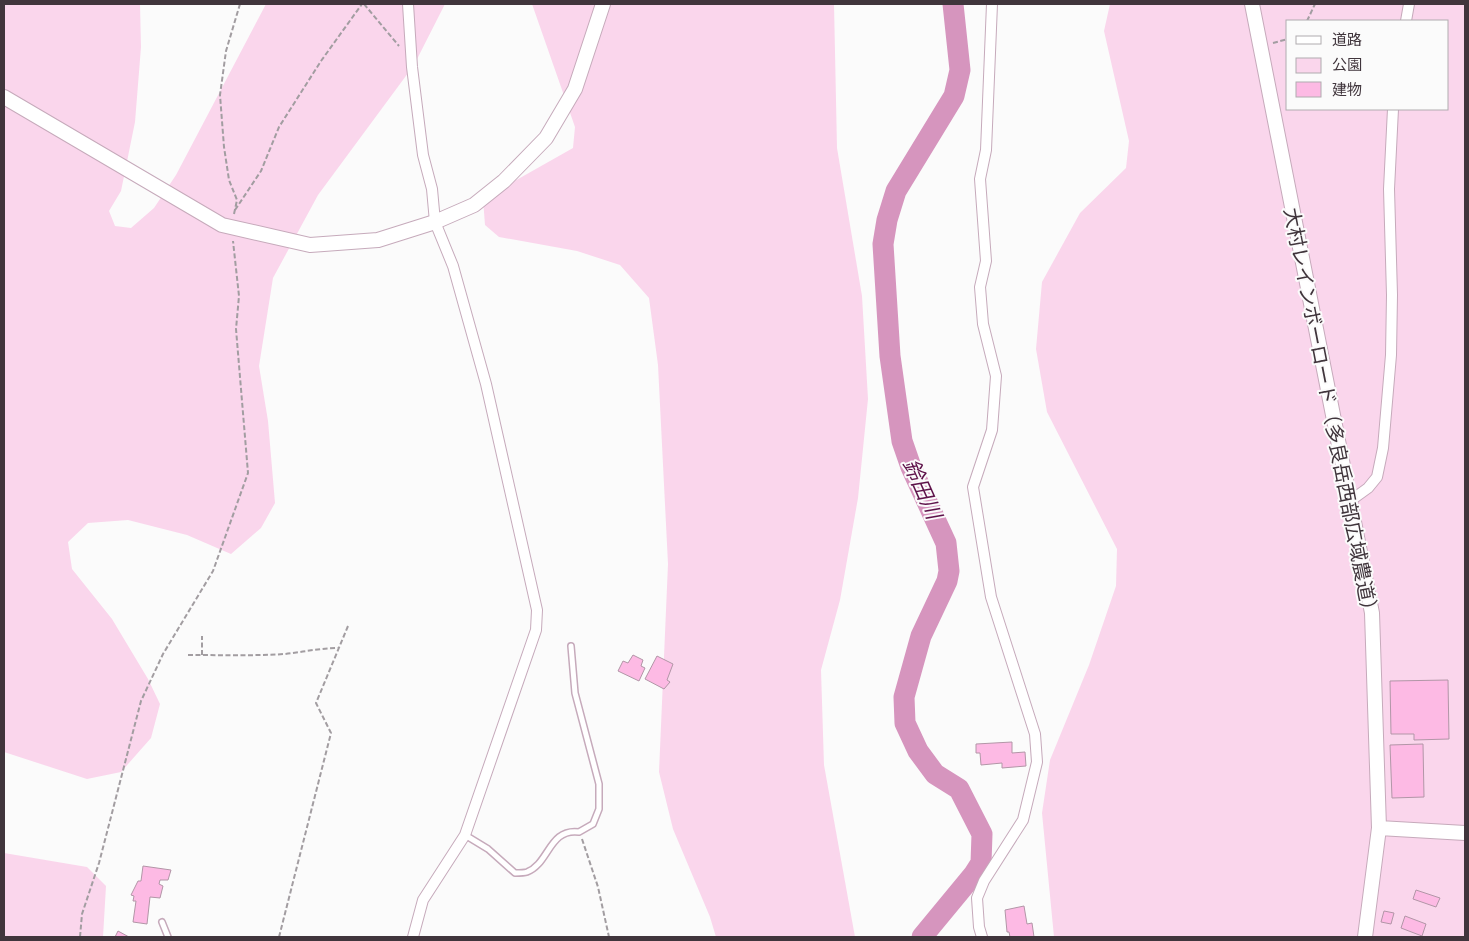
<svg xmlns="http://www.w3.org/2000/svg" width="1469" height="941" viewBox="0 0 1469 941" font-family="Spectral,'Noto Sans JP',serif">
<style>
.green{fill:#fad6ec;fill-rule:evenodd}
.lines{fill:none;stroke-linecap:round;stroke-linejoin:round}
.river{stroke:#d695be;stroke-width:21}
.building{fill:#fdbae4;stroke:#b296a7}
.lane-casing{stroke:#c6aabb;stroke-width:8}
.street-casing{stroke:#c6aabb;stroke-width:12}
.secondary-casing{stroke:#c6aabb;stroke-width:16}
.path{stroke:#a29da1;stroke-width:2;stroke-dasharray:5 2.5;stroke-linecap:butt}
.lane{stroke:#fff;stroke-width:5}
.street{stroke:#fff;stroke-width:10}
.secondary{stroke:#fff;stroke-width:14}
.labels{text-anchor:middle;stroke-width:4;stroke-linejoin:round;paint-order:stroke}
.street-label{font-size:20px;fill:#40353c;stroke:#fbfbfb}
.water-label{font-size:21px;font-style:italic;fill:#5e124a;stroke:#fbfbfb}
</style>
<rect width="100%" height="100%" fill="#fbfbfb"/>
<!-- green -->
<path class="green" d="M4 4H140L141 47 135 122 121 191 109 211 115 226 131 228 154 208 176 175 266 4H445L414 65 318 195 273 278 259 366 268 421 275 503 261 528 231 554 187 535 128 520 88 523 68 542 72 569 112 619 148 679 160 704 151 738 121 772 87 779 4 752Z
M532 4H834L837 148 862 296 868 399 858 498 840 600 821 670 824 765 855 937H716L710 917 673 829 659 772 668 564 658 365 649 298 620 265 577 251 499 237 485 225 483 199 573 148 575 127Z
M1110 4H1465V937H1054L1042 813 1050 760 1089 665 1116 586 1117 549 1047 412 1036 349 1042 282 1080 213 1126 168 1129 141 1104 31ZM1288 21H1448V109H1288Z
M4 853 87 867 106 886 103 937H4Z"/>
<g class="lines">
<!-- river -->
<path class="river" d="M922 937 974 874 981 863 982 834 959 789 935 774 918 751 905 723 904 697 921 636 947 581 949 571 946 543 911 467 902 441 890 356 883 244 887 220 896 191 954 96 960 70 953 4"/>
</g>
<!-- building -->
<path class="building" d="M633 655 643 660 641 666 645 668 639 681 618 671 623 661 628 663Z
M657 656 673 664 667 680 670 682 664 689 645 679Z
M1448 680 1449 739 1414 740V734H1391L1390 681Z
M1012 742V753L1025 752 1026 766 1002 768V763L981 765 980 753H976V744Z
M1423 744 1424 797 1392 798 1390 745Z
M143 866 171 870 168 880H160L159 884 163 886 160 898 150 897 147 924 133 922 136 901H133L134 896 131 895 138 881H141Z
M1416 890 1440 898 1436 907 1413 899Z
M1024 906 1027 924 1032 923 1034 937H1010L1009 932H1007L1005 910Z
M1384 911 1394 913 1391 924 1381 922Z
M1405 916 1426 924 1422 936 1401 928Z
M118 931 129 937H115Z"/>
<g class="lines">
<defs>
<path id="lane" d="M465 835 488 849 515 873C518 873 524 873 527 872 549 864 549 828 579 832L593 824 599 809V784L575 693 571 646
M162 922 168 937"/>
<path id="street" d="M408 4 412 67 423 155 432 189 435 222 453 266 486 384 537 610 536 630 465 835 423 900 413 937
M1406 21 1409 4
M1350 501 1368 488 1377 477 1383 448 1391 355 1392 295 1389 189 1393 109
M982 937 979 927 977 898 984 881 1023 820 1037 762 1035 734 991 597 973 487 992 430 996 376 983 324 980 287 986 261 980 179 986 150 992 4"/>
<path id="secondary" d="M1252 4 1372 613 1379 828 1365 937
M4 97 222 225 310 245 378 240 435 222 474 205 504 181 546 138 575 89 603 4
M1379 828 1465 833"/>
</defs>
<!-- lane casing -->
<use href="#lane" class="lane-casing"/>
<!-- street casing -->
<use href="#street" class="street-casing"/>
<!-- secondary casing -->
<use href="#secondary" class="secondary-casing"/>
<!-- path -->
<path class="path" d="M364 4 399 46
M1307 21 1315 4
M1273 43 1288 39
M235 210 261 171 279 127 321 61 362 4
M234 214 237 200 229 180 224 147 220 95 226 51 240 4
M188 655C220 655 252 656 285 654 303 652 320 648 339 648
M202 655V636
M582 839 598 887 609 937
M80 937 82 914 99 863 141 701 163 654 213 571 248 473 236 329 239 296 233 241
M279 937 331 733 316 703 348 626"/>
<!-- lane -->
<use href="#lane" class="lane"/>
<!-- street -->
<use href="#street" class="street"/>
<!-- secondary -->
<use href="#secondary" class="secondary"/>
</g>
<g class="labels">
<!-- street labels -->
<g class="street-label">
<text transform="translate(1331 414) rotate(79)" y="7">大村レインボーロード（多良岳西部広域農道）</text>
</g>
<!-- water labels -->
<g class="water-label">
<text transform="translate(922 489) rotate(66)" y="7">鈴田川</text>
</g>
</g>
<!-- border -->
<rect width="1469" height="941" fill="none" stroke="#40353c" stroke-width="10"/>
<!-- legend -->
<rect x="1286" y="20" width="162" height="90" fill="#fbfbfb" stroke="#b0acaf"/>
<rect x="1296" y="36" width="25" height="8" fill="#ffffff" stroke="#b0acaf"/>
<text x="1332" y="45" font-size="15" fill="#40353c">道路</text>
<rect x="1296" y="58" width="25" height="15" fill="#fad6ec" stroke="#b0acaf"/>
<text x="1332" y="70" font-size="15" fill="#40353c">公園</text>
<rect x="1296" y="82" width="25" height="15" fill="#fdbae4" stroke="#b0acaf"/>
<text x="1332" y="95" font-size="15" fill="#40353c">建物</text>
</svg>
